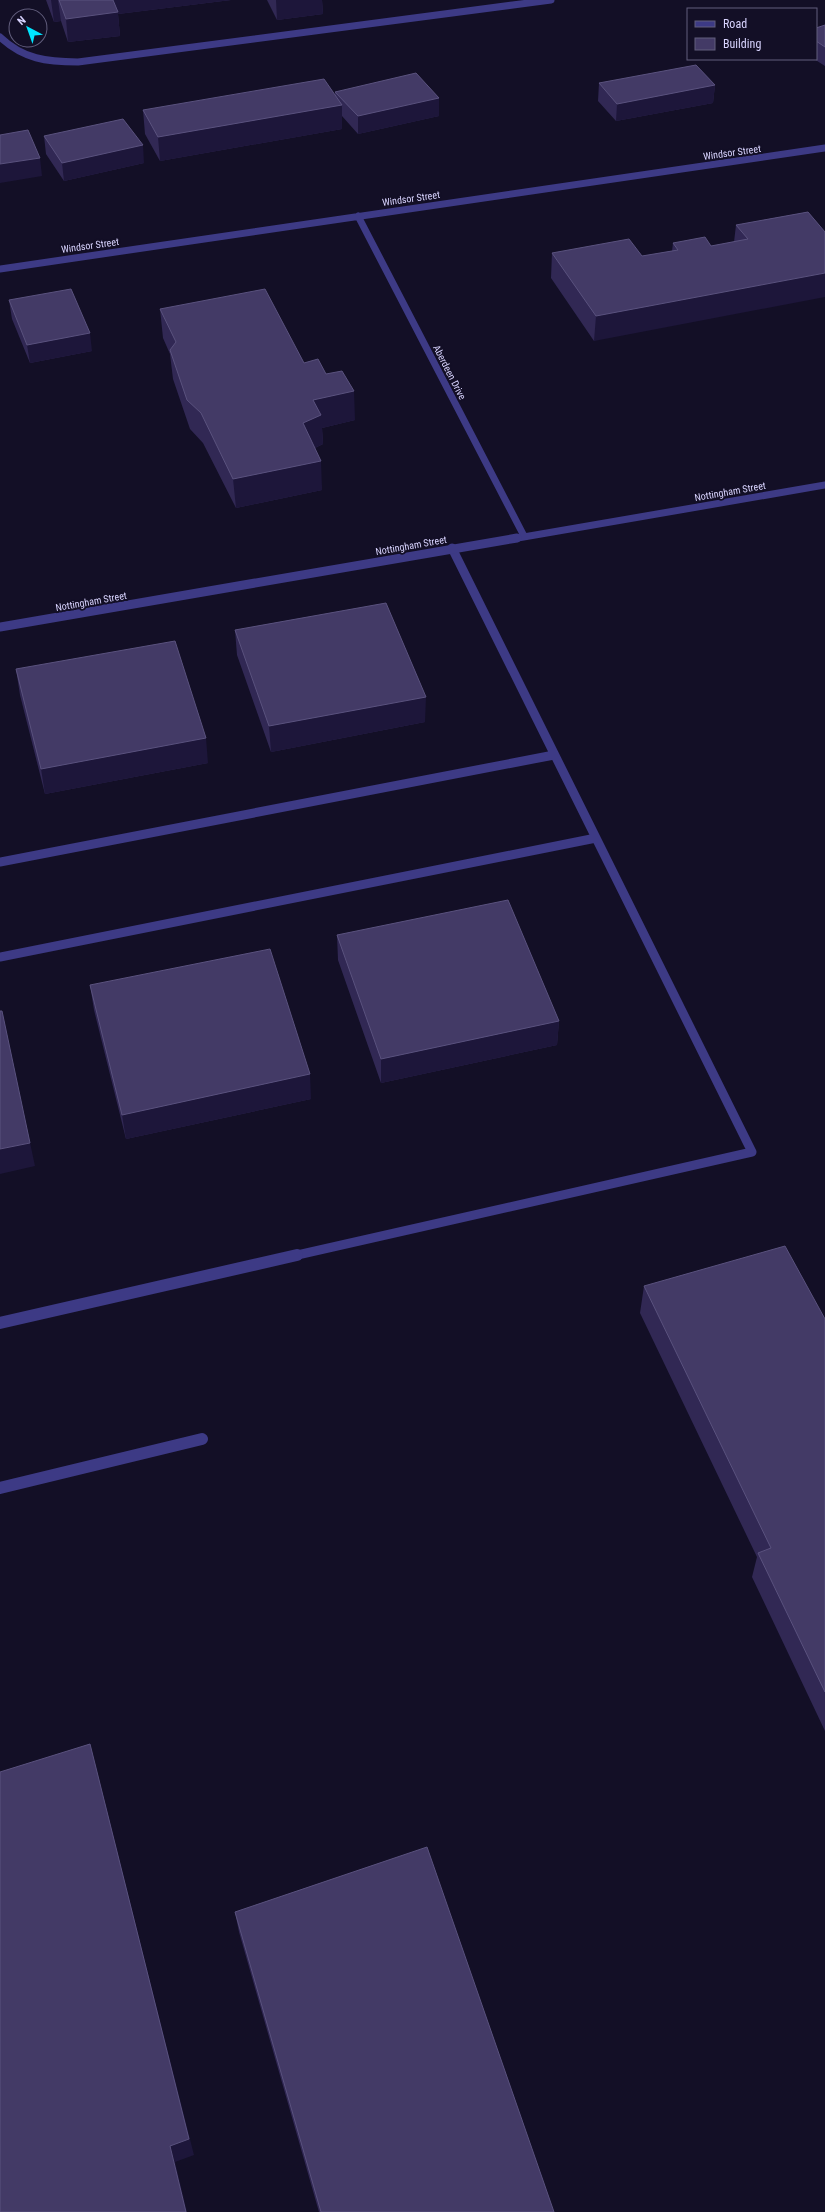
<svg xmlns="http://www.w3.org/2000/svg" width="825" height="2212" viewBox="0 0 825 2212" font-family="'Roboto Condensed',sans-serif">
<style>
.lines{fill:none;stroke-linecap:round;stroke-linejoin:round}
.lane-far2{stroke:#3d3a85;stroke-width:7}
.lane-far1{stroke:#3d3a85;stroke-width:9}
.lane{stroke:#3d3a85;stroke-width:12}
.street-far1{stroke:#3d3a85;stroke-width:7}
.street{stroke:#3d3a85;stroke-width:9}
.wall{fill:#312854}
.shaded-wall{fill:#1d163a}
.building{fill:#433a66;stroke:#5a527e}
.labels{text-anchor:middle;stroke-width:4;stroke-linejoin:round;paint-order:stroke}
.far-street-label{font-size:10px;fill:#d9d4ff;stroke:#130f26}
</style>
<rect width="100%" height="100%" fill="#130f26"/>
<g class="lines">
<!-- lane-far2 -->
<path class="lane-far2" d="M0 37C23 59 47 62 78 62L551 0"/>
<!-- lane-far1 -->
<path class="lane-far1" d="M0 862 554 755
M0 957 596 838
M293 1256 752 1152 452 548"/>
<!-- lane -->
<path class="lane" d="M0 1323 297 1255
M0 1488 202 1439"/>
<!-- street-far1 -->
<path class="street-far1" d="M358 216 524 536
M0 269 825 148
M512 539 825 485"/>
<!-- street -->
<path class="street" d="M0 627 517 538"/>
</g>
<!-- wall -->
<path class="wall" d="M46 0H231L118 14 120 36 68 42 61 21 54 22Z
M267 0H322L323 14 277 20Z
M825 25V66L814 59H816V28Z
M599 83 715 85 713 103 616 121 598 101Z
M335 92 439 116 358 134 342 116V129L160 161 145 134 143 110 335 96Z
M44 136 144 163 64 181 46 154Z
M808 212 594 341 551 278 552 253 642 256 672 251 673 243 711 246 734 242 736 225Z
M9 300 92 351 30 363 12 319Z
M160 309 304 363 326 374 355 420 322 428 323 444 315 448 322 490 236 508 203 443 190 429 173 379 170 354 163 338Z
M235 630 425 722 271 752 237 655Z
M16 669 208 763 45 794 20 695Z
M337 935 559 1021 557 1045 381 1083 338 960Z
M90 985 311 1099 126 1139 94 1010Z
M644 1286 825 1319V1731L752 1577 757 1557 640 1313Z
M235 1912 554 2212H319L239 1932Z"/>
<!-- shaded-wall -->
<path class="shaded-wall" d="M51 0H58L61 21 54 22Z
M111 0H231L118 14 120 36 68 42 66 19Z
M276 0H322L323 14 277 20Z
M715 85 713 103 616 121 617 104Z
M439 98V116L358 134V116Z
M342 105V129L160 161 158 137Z
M143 145 144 163 64 181 62 163Z
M40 158 42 176 0 183V164Z
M825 273V297L594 341 596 316Z
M90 333 92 351 30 363 27 345Z
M354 391 355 420 322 428 323 444 304 453 303 423 313 400Z
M321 461 322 490 236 508 233 479Z
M426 697 425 722 271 752 269 726Z
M206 738 208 763 45 794 41 769Z
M2 1011 35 1166 0 1174V1149Z
M559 1021 557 1045 381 1083V1059Z
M310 1074 311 1099 126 1139 122 1115Z
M90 1744 96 1767 194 2155 175 2162 187 2212H186L170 2146Z"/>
<!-- building -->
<path class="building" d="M59 0H113L118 12 66 19Z
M825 25V47L816 41V28Z
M696 65 715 85 617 104 599 83Z
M416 73 439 98 358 116 335 92Z
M324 79 342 105 158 137 143 110Z
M123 119 143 145 62 163 44 136Z
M28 130 40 158 0 164V135Z
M808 212 825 232V273L596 316 552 253 629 239 642 256 678 250 673 243 705 237 711 246 748 239 736 225Z
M71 289 90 333 27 345 9 300Z
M265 289 304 363 318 359 326 374 342 371 354 391 313 400 321 415 303 423 321 461 233 479 201 413 187 400 170 350 176 342 160 309Z
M386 603 426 697 269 726 235 630Z
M175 641 206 738 41 769 16 669Z
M508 900 559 1021 381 1059 337 935Z
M270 949 310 1074 122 1115 90 985Z
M0 1011H2L30 1143 0 1149Z
M785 1246 825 1319V1692L758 1553 771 1548 644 1286Z
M90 1744 189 2139 170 2146 186 2212H0V1772Z
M427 1847 554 2212H321L235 1912Z"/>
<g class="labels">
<!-- far-street labels -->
<g class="far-street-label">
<text transform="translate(732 152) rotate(-8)" y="4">Windsor Street</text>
<text transform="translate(411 198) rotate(-8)" y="4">Windsor Street</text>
<text transform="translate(90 245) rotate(-8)" y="4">Windsor Street</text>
<text transform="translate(450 372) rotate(63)" y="4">Aberdeen Drive</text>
<text transform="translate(730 491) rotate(-10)" y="4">Nottingham Street</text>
<text transform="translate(411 545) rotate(-10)" y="4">Nottingham Street</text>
<text transform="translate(91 601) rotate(-10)" y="4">Nottingham Street</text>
</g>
</g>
<!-- legend -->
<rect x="687" y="8" width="130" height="52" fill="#130f26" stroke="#625e7d"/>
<rect x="695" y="21" width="20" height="6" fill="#3d3a85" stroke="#625e7d"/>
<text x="723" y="28" font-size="12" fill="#d9d4ff">Road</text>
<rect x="695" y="38" width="20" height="12" fill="#433a66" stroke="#625e7d"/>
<text x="723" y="48" font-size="12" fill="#d9d4ff">Building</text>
<!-- north arrow -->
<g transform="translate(28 28) rotate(319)"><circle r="19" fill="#130f26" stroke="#625e7d"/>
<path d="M0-3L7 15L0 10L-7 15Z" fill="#00e5ff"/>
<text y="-6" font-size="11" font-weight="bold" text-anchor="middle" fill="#d9d4ff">N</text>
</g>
</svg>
